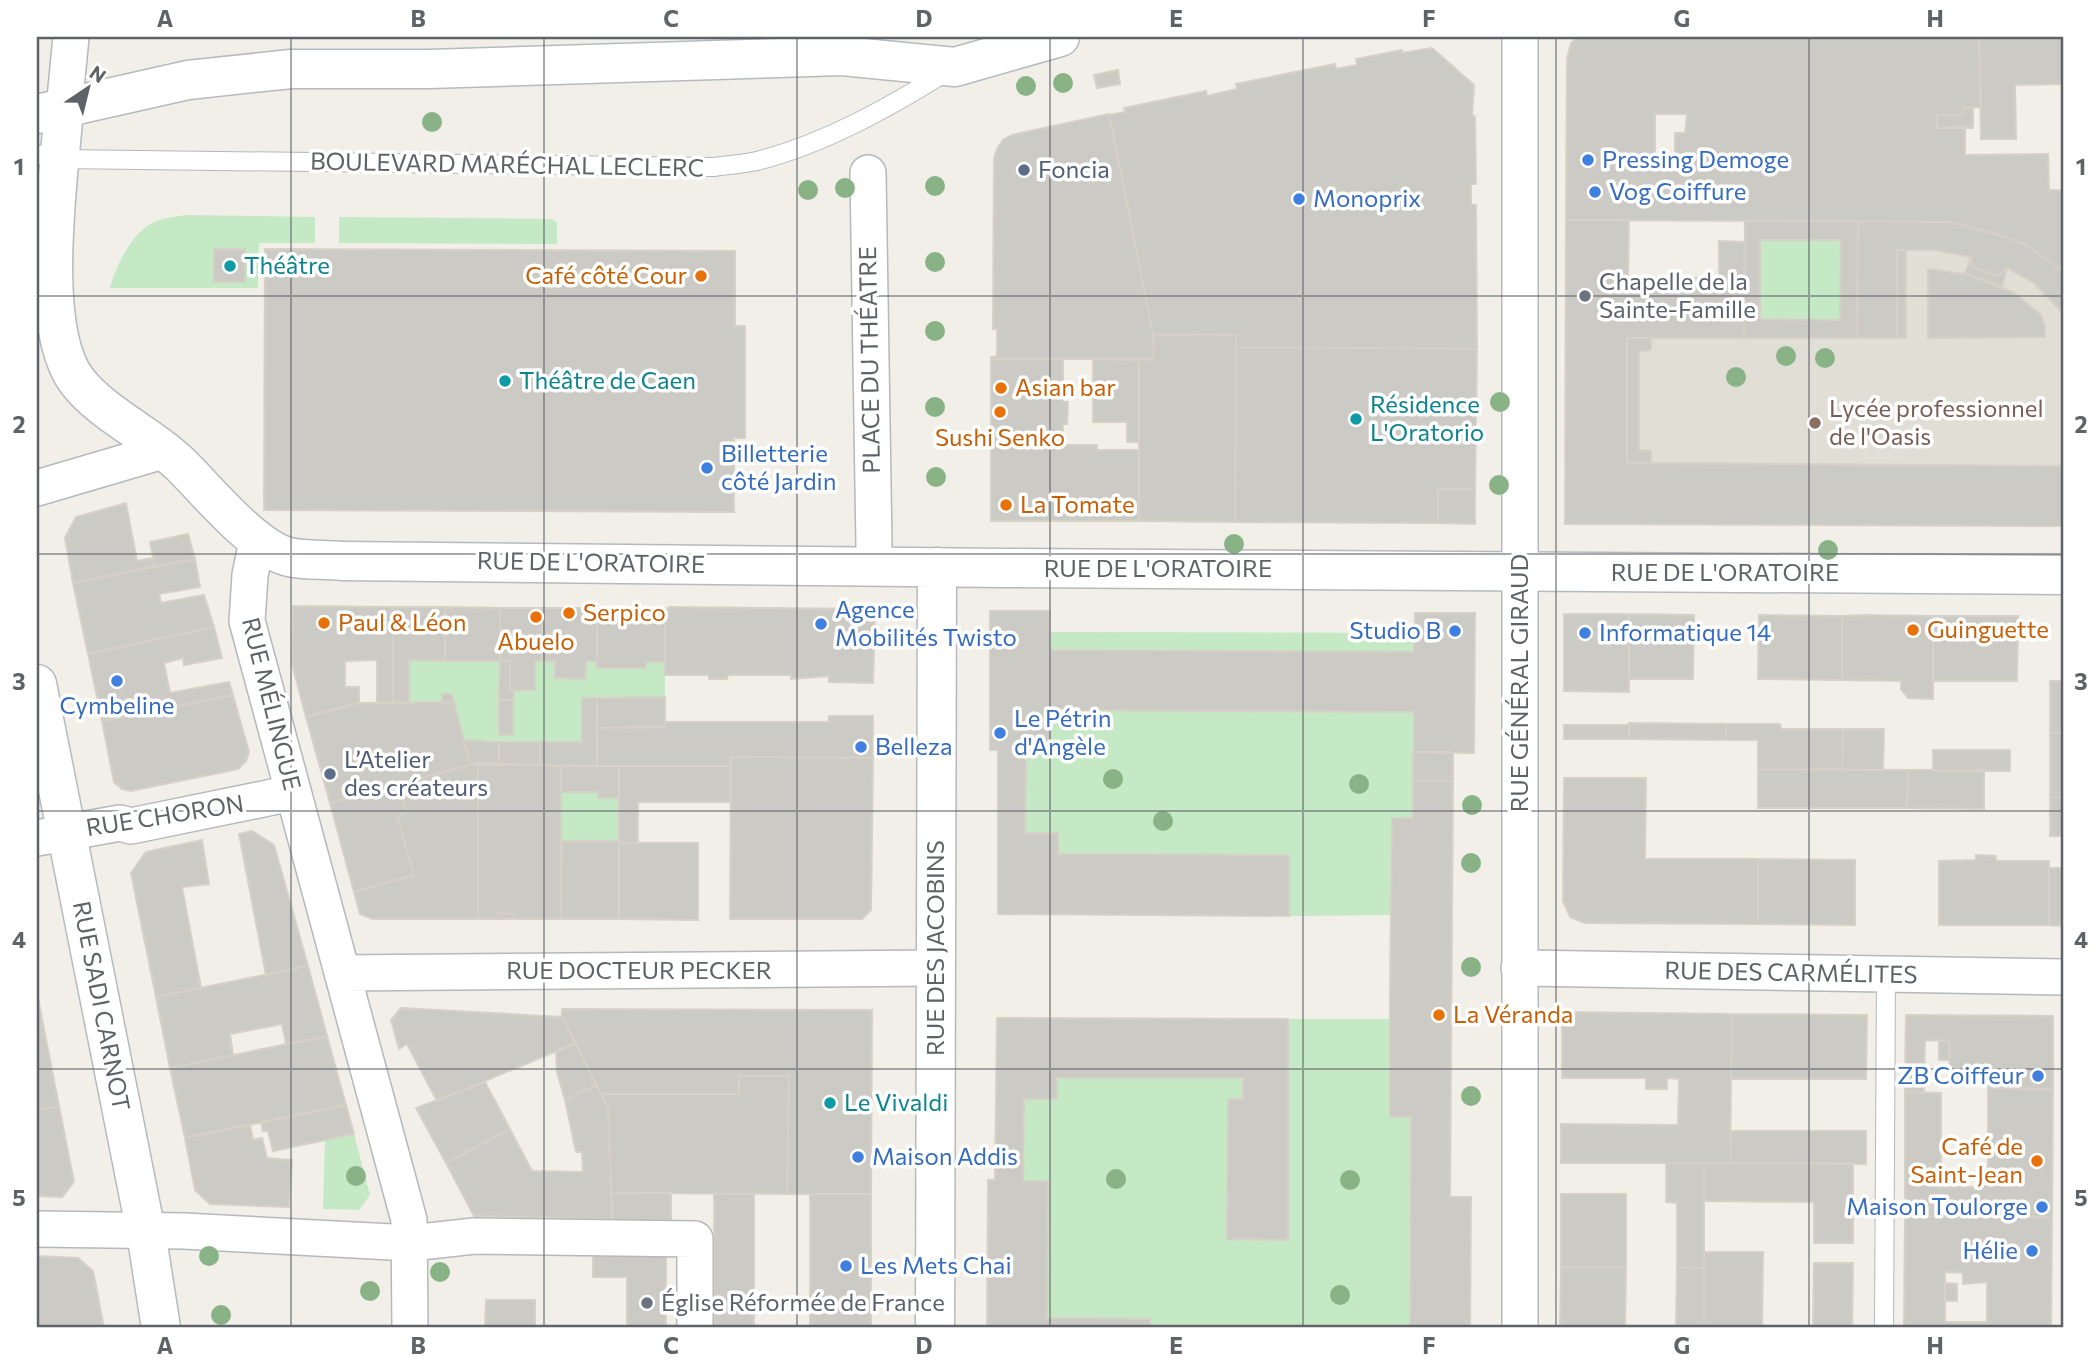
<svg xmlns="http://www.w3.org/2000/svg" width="2100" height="1365" viewBox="0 0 2100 1365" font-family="Commissioner,sans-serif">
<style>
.education{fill:#e1ded6}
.green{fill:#c5e8c5}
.building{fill:#cccac5;stroke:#d6d1c6;stroke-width:2;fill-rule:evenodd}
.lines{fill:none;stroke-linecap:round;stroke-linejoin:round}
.lane-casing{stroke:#b5b8bc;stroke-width:20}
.street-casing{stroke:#b5b8bc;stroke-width:38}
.secondary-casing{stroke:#b6babf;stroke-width:41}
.lane{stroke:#fff;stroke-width:18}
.street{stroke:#fff;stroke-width:35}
.secondary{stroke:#fff;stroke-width:38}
.tree{fill:#89b387}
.grid{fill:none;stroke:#5f6368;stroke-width:2;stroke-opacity:0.55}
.shop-dot{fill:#3f7fe0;stroke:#fff;stroke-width:2.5}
.service-dot{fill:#5c6f8a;stroke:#fff;stroke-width:2.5}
.culture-dot{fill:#0f9aa8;stroke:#fff;stroke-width:2.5}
.food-dot{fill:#e8710a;stroke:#fff;stroke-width:2.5}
.worship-dot{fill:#6b7280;stroke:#fff;stroke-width:2.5}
.education-dot{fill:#8d6e63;stroke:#fff;stroke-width:2.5}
.labels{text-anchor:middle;stroke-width:7;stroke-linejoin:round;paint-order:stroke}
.shop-label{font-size:24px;fill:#366cbe;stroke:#fff;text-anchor:start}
.street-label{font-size:24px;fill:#5f6368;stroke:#fff}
.service-label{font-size:24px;fill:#4e5e75;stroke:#fff;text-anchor:start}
.culture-label{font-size:24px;fill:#0d838f;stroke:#fff;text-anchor:start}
.food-label{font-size:24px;fill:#c56008;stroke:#fff;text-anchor:start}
.worship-label{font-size:24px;fill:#5b616d;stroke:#fff;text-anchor:start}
.education-label{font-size:24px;fill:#785e54;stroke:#fff;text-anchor:start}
.neatline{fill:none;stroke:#5f6368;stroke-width:2.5}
.grid-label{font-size:23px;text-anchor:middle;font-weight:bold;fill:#5f6368}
</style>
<rect width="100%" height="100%" fill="#f1efe8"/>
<!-- education -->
<path class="education" d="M1566 220H1629L1628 277 1719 278V241H1744L1745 221H1858L2045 257 2063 271V526L1566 524Z"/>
<!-- green -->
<path class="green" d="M185 215 315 217V243H259L258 288H110C116 265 131 235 152 223 162 218 174 217 185 215Z
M339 217 551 219 557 223V244L339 243Z
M1760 240H1841L1840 320 1760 319Z
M1050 632 1415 633 1414 652 1050 650Z
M409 660 500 661V735H513L514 690H535V661H555V678L585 679 586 661H597L598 668H646V662H665V697L583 698 582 742 464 740 451 694H442V703H409Z
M1051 710 1414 712 1413 818H1392L1391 915 1289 916V855L1058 854V833H1025L1026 757H1034V750H1050Z
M561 792H598V798H619V841H562Z
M1288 1019H1391L1390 1117H1411L1409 1328H1150V1319L1047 1318 1048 1181H1023L1024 1099 1057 1078H1243V1099L1228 1100 1227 1239 1287 1240Z
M354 1134 370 1195 359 1210 323 1209 325 1140Z"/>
<!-- building -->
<path class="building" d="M1578 37H1979L1981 107 1963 108V115H1937V128L1965 127V155L2048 154 2049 190H2063V271L2026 245 1996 234 1949 222 1566 220 1567 59 1571 43ZM1655 114H1687L1685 133H1675V157H1655Z
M1979 37H2063V84L2015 85 2016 139H1981Z
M1432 48 1474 85 1472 116H1475L1476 184H1471V204L1476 205 1477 349 1236 347V335L1153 334 1109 115 1125 112 1124 108 1206 91 1207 96 1237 89 1236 84 1335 64 1336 69 1357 65 1356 59 1402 50V53Z
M1118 70 1120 84 1097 88 1094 75Z
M1963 108H1973V128H1937V115H1963Z
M1109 114 1153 334 1154 359H991V357L997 356V329H993L994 159 997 149 1003 140 1012 135Z
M1566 220H1629L1628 277 1719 278V241L1745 242 1744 338H1627V463L2063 466V526L1565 524Z
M1745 221H1858L1857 338H1744ZM1760 240H1841L1840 320 1760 319Z
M1858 221 1949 222 1996 234 2026 245 2063 271V313L2034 283 2007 268 1998 276 1973 267 1971 257 1934 250H1897V338H1857Z
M214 249H245V282H214Z
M265 249 735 251V326H745V438H734V512L264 510Z
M1897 250H1906V338H1897Z
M1971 257 1973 267 1998 276 2007 268 2002 286 1965 274Z
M1928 269 1965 274 2013 292 2041 315 2045 327V337L1928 338Z
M1153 334 1236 335 1235 522 1139 521V360L1154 359Z
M1627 338H1651V350L1639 352V450L1651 451V463H1627Z
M1236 347 1477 349 1475 489H1438V523L1235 522Z
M991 359H1063V402H1068L1067 424H1063L1062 445H1097V450H1139V521H991Z
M1093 359 1139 360V442H1127V422H1093Z
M1438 489H1475V524L1438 523Z
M126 503 137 561 154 558 155 566 73 583 65 538 76 517Z
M188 534 195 559 155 566 150 542Z
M195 559 200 587 159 594 161 603 204 595 214 627 88 654 73 583Z
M293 606 393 607V703H377V660L345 661V687H359V703L306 717 292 664Z
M393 607H445V661L409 660V703H393Z
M445 607 500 608V661H445Z
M670 607 875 609 873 683 829 682V676L791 679V675H728L727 679H709V675H665V609Z
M500 608H542V661H535V690H510V661H500Z
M542 608H597V661H586L585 679 555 678V661H542Z
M597 608 665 609V662H646V668H597Z
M990 611H1050V650L1414 652 1415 613H1475L1474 753 1414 752V712L1051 710 1050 750H1034V757H1026L1025 833H1058V854L1289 855V916L998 914V750H990Z
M1564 614H1629V692L1564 691Z
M1629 614 1694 615 1693 679H1629Z
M1759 615 1842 616V680L1758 679Z
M1865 615 1933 616V699L1908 698 1901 689V681L1842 680V616Z
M1933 616H2018L2017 681H1933Z
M214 627 222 658 184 665 183 658 164 663 170 693 229 682 233 695 102 721 88 654Z
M500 661H510V690H514L513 700H499Z
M2050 681H2063V733H2050Z
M442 694H452L454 702 442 703Z
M233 695 249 752 246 761 238 769 131 791 122 789 114 782 102 721Z
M665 697V727L597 728V698Z
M582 698H597V766L540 765V742H582Z
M499 700H513V735H499Z
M454 702 470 765 330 803 306 717 357 703Z
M829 716H873V758L731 757 730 766H597V728L665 727V722H829Z
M1629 723 1726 724V740L1629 739Z
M1726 724H1780L1781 729H1843L1842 770 1758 769V740H1726Z
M1564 725H1629V739H1564Z
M1843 729H1884L1883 770H1842Z
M2050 733H2063V797L2050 798Z
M464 740 499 742V765H470Z
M499 742H540V765H499Z
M1933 750H2010V771H1933Z
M1413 752H1453V781H1413Z
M731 757 873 758 871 910 862 919H730Z
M478 763 561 766V919H514V914L498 913V919H478Z
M478 763V919H373L360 914 354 892 414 875 397 816 407 813 399 784Z
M561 766H619V798H598V792H561Z
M619 766H730V802H638V843H619Z
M1758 769 1908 770 1907 808H1758Z
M1908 770H1984V809L1907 808Z
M1564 778H1646L1645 859H1758V924L1585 923 1570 917 1563 901Z
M1413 781H1453L1450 1197H1471L1470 1328H1410L1411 1117H1390V995L1392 818H1413Z
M399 784 407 813 397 816 414 875 354 892 330 803Z
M2063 797V836H2050V798Z
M252 831 274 845 308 966 266 975 239 834Z
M202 840 209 884 182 887 201 988 156 997 131 873 146 852Z
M562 841H619V919H561Z
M619 843H698V920L619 919Z
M1976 855 1996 856V861H2049V925H1939V861L1976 860Z
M1758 859 1855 860V925L1758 924Z
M2049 868H2063V926L2049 925Z
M498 913 514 914V919H498Z
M308 966 327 1036 286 1044 282 1024 230 1034 233 1055 170 1068 156 997Z
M37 993 45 1034 37 1036Z
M401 1008 562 1017 576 1043 437 1101 407 1044 399 1049 391 1020Z
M562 1009 872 1010 871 1194H787L789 1076H739V1094H601L562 1017Z
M1562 1012 1732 1014 1730 1163H1561V1124L1678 1125 1679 1079 1667 1078V1089H1646V1078H1562Z
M1732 1014 1867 1015 1866 1079H1731Z
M1906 1015 2053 1016V1089L1988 1088V1081L1950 1082 1949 1041 1925 1040 1924 1081 1905 1080Z
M997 1018 1288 1019V1240L1227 1239 1228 1099H1243V1078H1057V1099H1024L1023 1181H1048L1047 1318 1150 1319V1328H987L988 1180H995Z
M45 1034 59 1106 37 1110V1036Z
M327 1036 346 1105 185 1138 170 1068Z
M1939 1041H1949L1950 1060H1939Z
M576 1043 596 1085 565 1100 557 1072 556 1052Z
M739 1076H789L787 1194 611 1193 608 1108 601 1094H739Z
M1905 1080 1924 1081V1093L1905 1092Z
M485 1082 510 1129 446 1163 416 1108Z
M596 1085 608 1108 612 1219 474 1216 446 1163 510 1129 532 1171 583 1172 582 1152H576L565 1100Z
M1988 1088 2053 1089 2052 1217 1905 1216V1092L1941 1093V1187H1979L1978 1183 1988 1184Z
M346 1105 354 1134 273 1151 268 1131H263L261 1122Z
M59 1106 74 1182 62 1197 37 1196V1110Z
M250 1124 253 1140 262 1138 267 1158 292 1160 289 1207 210 1204 195 1190 185 1138Z
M1731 1131H1866V1164L1730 1163Z
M1666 1163H1704V1268L1677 1267V1203L1666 1202Z
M1704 1163H1853V1243H1814V1202L1704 1201Z
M611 1193H671V1220H613Z
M714 1194H754V1328H714Z
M810 1194H871V1328H810Z
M1561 1194H1626V1267H1561Z
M1905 1216 2052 1217 2051 1328H1904ZM1945 1272 1963 1273V1284L1987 1282V1322H1945Z
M1704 1252H1763L1762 1328H1704Z
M37 1256 78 1258 93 1271 104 1328H37Z
M593 1256H666V1328H627V1277H593Z
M1814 1263H1853L1852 1328H1813Z
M1561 1267H1626L1625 1328H1560Z
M1677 1267 1704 1268V1328H1676Z
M1945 1283 1957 1284V1301H1945Z
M486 1300H535V1328H485Z"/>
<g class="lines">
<defs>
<path id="lane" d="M37 154 60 159 714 167C728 165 743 164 757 161 824 144 888 108 946 72
M1884 1328 1886 975"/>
<path id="street" d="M1520 37V1328
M64 109 71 37
M868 173 874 547
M37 488 166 450
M257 541 250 575 247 621 409 1220 410 1328
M37 838 120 823 131 826 292 793
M1519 968 2063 977
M342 973 936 968
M37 1229 184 1231 411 1243 474 1236 695 1239V1328"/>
<path id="secondary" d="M64 109C59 176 36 327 77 381 103 415 153 436 184 468 209 493 255 549 289 557 305 561 325 559 342 561L1006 568 2063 575
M37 114 188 80 291 69H429L842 56 955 67 1060 37
M37 684 146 1232 161 1328
M935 1328 937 567"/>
</defs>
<!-- lane casing -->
<use href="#lane" class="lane-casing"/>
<!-- street casing -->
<use href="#street" class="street-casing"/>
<!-- secondary casing -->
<use href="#secondary" class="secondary-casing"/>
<!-- lane -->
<use href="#lane" class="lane"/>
<!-- street -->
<use href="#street" class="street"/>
<!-- secondary -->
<use href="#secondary" class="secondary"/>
</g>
<!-- trees -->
<g class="tree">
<circle cx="1063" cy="83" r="10"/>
<circle cx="1026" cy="86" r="10"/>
<circle cx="432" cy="122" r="10"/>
<circle cx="935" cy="186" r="10"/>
<circle cx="845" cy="188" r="10"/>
<circle cx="808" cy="190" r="10"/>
<circle cx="935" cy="262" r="10"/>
<circle cx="935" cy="331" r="10"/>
<circle cx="1786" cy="356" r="10"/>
<circle cx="1825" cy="358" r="10"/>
<circle cx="1736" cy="377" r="10"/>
<circle cx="1500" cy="402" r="10"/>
<circle cx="935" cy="407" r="10"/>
<circle cx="936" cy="477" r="10"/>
<circle cx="1499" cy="485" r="10"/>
<circle cx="1234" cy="544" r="10"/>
<circle cx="1828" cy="550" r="10"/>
<circle cx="1113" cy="779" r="10"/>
<circle cx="1359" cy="784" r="10"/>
<circle cx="1472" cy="805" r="10"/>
<circle cx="1163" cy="821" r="10"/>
<circle cx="1471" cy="863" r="10"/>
<circle cx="1471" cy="967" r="10"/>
<circle cx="1471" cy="1096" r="10"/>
<circle cx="356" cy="1176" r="10"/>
<circle cx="1116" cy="1179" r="10"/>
<circle cx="1350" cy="1180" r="10"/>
<circle cx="209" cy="1256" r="10"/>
<circle cx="440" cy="1272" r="10"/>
<circle cx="370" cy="1291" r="10"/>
<circle cx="1340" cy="1295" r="10"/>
<circle cx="221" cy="1315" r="10"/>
</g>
<!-- grid -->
<path class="grid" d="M291 37V1328M544 37V1328M797 37V1328M1050 37V1328M1303 37V1328M1556 37V1328M1809 37V1328M37 296H2063M37 554H2063M37 811H2063M37 1069H2063"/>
<!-- markers -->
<g class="shop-dot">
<circle cx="1588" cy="160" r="7"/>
<circle cx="1595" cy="192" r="7"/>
<circle cx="1299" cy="199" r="7"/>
<circle cx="707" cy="468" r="7"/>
<circle cx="821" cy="624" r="7"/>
<circle cx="1455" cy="631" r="7"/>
<circle cx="1585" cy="633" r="7"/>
<circle cx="117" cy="681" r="7"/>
<circle cx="1000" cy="733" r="7"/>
<circle cx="861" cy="747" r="7"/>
<circle cx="2038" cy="1076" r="7"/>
<circle cx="858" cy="1157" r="7"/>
<circle cx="2042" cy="1207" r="7"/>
<circle cx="2032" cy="1251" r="7"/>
<circle cx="846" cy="1266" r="7"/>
</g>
<g class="service-dot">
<circle cx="1024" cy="170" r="7"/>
<circle cx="330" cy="774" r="7"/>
</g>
<g class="culture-dot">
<circle cx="230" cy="266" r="7"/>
<circle cx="505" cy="381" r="7"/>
<circle cx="1356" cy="419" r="7"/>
<circle cx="830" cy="1103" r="7"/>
</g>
<g class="food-dot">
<circle cx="701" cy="276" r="7"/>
<circle cx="1001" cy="388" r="7"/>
<circle cx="1000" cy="412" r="7"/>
<circle cx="1006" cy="505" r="7"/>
<circle cx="569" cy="613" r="7"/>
<circle cx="536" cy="617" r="7"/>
<circle cx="324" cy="623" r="7"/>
<circle cx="1913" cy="630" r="7"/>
<circle cx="1439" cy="1015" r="7"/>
<circle cx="2037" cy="1161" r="7"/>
</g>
<g class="worship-dot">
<circle cx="1585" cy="296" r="7"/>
<circle cx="647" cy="1303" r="7"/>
</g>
<circle class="education-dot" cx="1815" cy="423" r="7"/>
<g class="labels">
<!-- shop labels -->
<g class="shop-label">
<text x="1602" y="168">Pressing Demoge</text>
<text x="1609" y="200">Vog Coiffure</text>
<text x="1313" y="207">Monoprix</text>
<text x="721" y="462">Billetterie<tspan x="721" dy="28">côté Jardin</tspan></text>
<text x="835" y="618">Agence<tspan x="835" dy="28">Mobilités Twisto</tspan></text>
<text x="1441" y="639" text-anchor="end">Studio B</text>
<text x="1599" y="641">Informatique 14</text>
<text x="117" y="714" text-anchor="middle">Cymbeline</text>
<text x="1014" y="727">Le Pétrin<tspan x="1014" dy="28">d'Angèle</tspan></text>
<text x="875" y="755">Belleza</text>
<text x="2024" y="1084" text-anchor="end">ZB Coiffeur</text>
<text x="872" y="1165">Maison Addis</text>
<text x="2028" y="1215" text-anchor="end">Maison Toulorge</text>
<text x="2018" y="1259" text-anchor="end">Hélie</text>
<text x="860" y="1274">Les Mets Chai</text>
</g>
<!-- street labels -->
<g class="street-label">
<text transform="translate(507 165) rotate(1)" y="8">BOULEVARD MARÉCHAL LECLERC</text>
<text transform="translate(870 360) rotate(-91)" y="8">PLACE DU THÉATRE</text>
<text transform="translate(591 563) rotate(1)" y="8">RUE DE L'ORATOIRE</text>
<text x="1158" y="577">RUE DE L'ORATOIRE</text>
<text x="1725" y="581">RUE DE L'ORATOIRE</text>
<text transform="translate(1520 683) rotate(-90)" y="8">RUE GÉNÉRAL GIRAUD</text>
<text transform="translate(271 704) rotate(76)" y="8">RUE MÉLINGUE</text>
<text transform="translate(165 816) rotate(-9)" y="8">RUE CHORON</text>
<text transform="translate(936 948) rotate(-90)" y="8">RUE DES JACOBINS</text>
<text x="639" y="979">RUE DOCTEUR PECKER</text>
<text transform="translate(1791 973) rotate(1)" y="8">RUE DES CARMÉLITES</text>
<text transform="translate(101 1006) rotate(79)" y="8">RUE SADI CARNOT</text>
</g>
<!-- service labels -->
<g class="service-label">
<text x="1038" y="178">Foncia</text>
<text x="344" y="768">L’Atelier<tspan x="344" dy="28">des créateurs</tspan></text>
</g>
<!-- culture labels -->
<g class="culture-label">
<text x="244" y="274">Théâtre</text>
<text x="519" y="389">Théâtre de Caen</text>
<text x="1370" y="413">Résidence<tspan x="1370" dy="28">L'Oratorio</tspan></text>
<text x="844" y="1111">Le Vivaldi</text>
</g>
<!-- food labels -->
<g class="food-label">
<text x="687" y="284" text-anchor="end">Café côté Cour</text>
<text x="1015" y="396">Asian bar</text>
<text x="1000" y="446" text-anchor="middle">Sushi Senko</text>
<text x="1020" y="513">La Tomate</text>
<text x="583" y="621">Serpico</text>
<text x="338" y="631">Paul &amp; Léon</text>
<text x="1927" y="638">Guinguette</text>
<text x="536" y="650" text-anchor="middle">Abuelo</text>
<text x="1453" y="1023">La Véranda</text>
<text x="2023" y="1155" text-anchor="end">Café de<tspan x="2023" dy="28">Saint-Jean</tspan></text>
</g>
<!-- worship labels -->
<g class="worship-label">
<text x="1599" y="290">Chapelle de la<tspan x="1599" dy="28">Sainte-Famille</tspan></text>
<text x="661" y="1311">Église Réformée de France</text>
</g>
<!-- education labels -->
<g class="education-label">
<text x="1829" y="417">Lycée professionnel<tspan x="1829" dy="28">de l'Oasis</tspan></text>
</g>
</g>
<!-- border -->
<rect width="2100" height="1365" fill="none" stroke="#ffffff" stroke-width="77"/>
<!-- north arrow -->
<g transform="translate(88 88) rotate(35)" stroke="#ffffff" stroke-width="5" paint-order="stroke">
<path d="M0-5L12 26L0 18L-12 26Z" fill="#5f6368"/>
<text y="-10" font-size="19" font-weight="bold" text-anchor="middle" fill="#5f6368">N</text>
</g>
<rect x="38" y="38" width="2024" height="1288" class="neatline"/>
<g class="grid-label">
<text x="165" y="27">A</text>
<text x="418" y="27">B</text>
<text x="671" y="27">C</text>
<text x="924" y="27">D</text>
<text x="1176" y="27">E</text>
<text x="1429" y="27">F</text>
<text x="1682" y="27">G</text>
<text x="1935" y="27">H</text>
<text x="19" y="175">1</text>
<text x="2081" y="175">1</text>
<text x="19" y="433">2</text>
<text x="2081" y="433">2</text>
<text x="19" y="690">3</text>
<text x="2081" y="690">3</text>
<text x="19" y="948">4</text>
<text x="2081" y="948">4</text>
<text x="19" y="1206">5</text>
<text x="2081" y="1206">5</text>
<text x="165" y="1354">A</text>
<text x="418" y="1354">B</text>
<text x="671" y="1354">C</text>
<text x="924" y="1354">D</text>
<text x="1176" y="1354">E</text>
<text x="1429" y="1354">F</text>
<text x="1682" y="1354">G</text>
<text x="1935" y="1354">H</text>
</g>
</svg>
